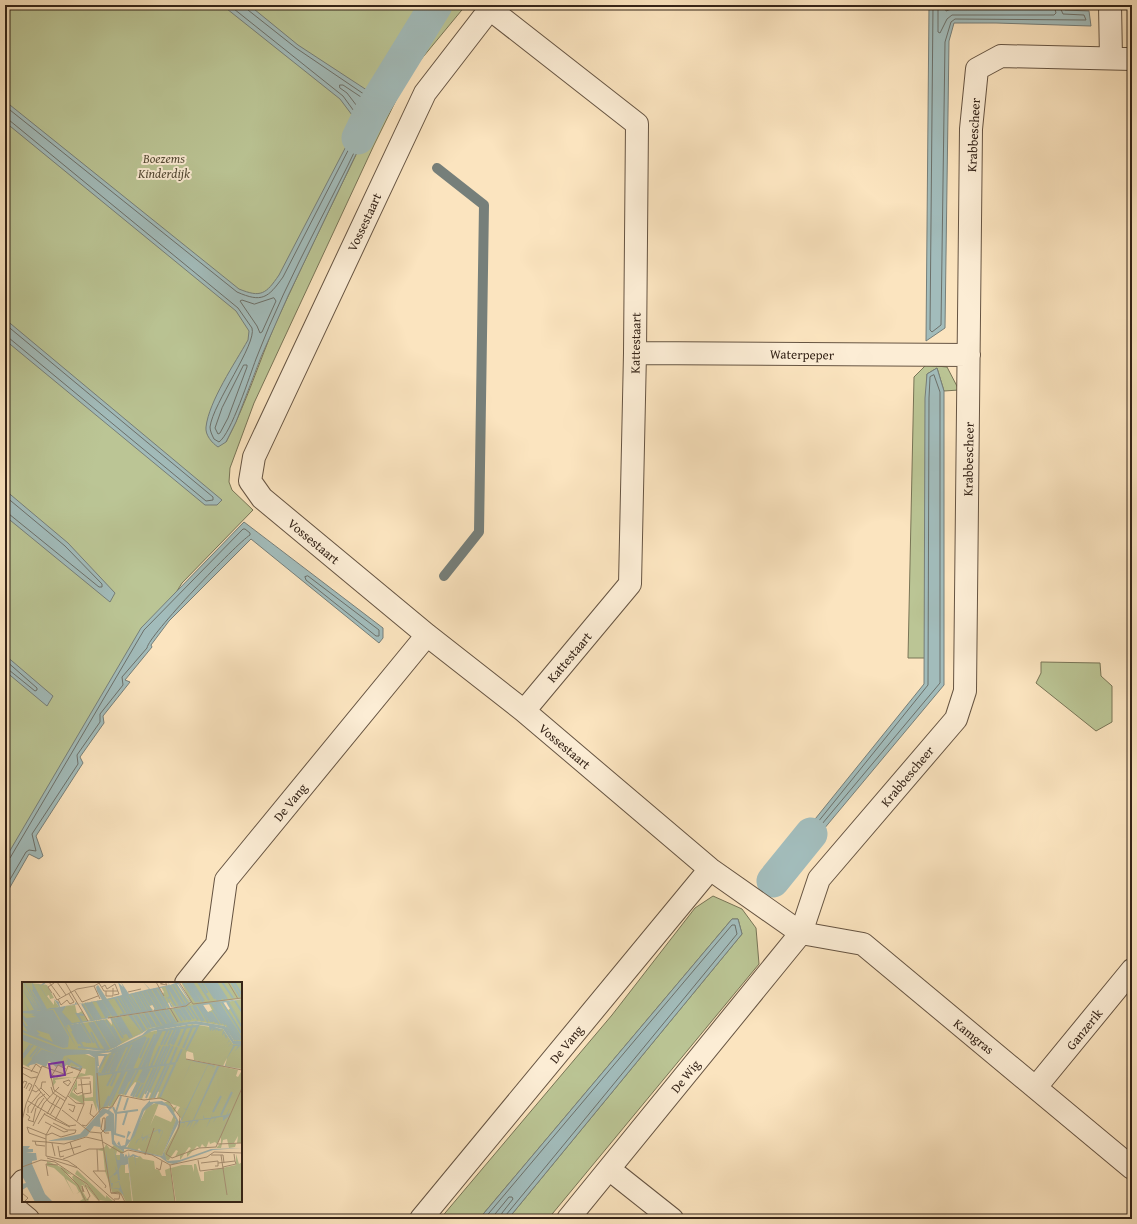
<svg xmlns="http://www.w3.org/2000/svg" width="1137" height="1224" viewBox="0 0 1137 1224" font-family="'Gentium Book Plus',serif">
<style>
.green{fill:#bbc595;stroke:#787456;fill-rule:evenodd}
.water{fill:#a2bcbb;stroke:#767f7a}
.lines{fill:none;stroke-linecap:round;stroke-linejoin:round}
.shore{stroke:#6c706a;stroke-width:1}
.stream{stroke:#767f7a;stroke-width:10}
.canal{stroke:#a2bcbb;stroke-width:33}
.minor-casing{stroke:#665442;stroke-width:24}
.minor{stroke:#fcedd5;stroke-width:22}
.labels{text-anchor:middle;stroke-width:4;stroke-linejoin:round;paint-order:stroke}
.street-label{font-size:13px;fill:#352418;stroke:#fcedd5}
.park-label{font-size:13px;font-style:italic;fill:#564c37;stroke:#fcedd5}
.inset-river{fill:none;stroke:#a2bcbb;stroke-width:2}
.inset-road{fill:none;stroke:#ac977c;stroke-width:1}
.view{fill:#7b2cbf;fill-opacity:0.15;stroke:#7b2cbf;stroke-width:2}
.inset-edge{fill:none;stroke:#352418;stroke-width:2}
</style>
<rect width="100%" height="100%" fill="#fbe4bf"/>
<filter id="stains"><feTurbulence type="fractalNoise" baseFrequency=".005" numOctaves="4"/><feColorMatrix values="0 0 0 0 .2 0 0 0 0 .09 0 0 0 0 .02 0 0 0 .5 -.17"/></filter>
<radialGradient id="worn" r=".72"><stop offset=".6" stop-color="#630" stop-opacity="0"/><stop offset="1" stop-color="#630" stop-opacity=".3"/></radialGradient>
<!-- green -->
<path class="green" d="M5 5H434L393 65 399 70 446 5H466L409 74 374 145 254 403 230 468 229 482 232 490 253 510 182 583 5 868ZM376 96 382 101C347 174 310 248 276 322 259 362 246 404 226 442L249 351Z
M926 365 947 367 959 390 944 391 937 368 927 374 925 658H908L914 377Z
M1041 662 1100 663 1101 676 1112 686V722L1096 731 1036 683 1041 673Z
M713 896 742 909 756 928 759 964 548 1219H508L742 934 738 919H732L479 1219H440L612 1015 695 908Z"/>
<!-- water -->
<path class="water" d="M222 5H249L298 45 382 100 288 296 261 357 236 422 226 442 218 447C212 443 205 435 206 427 209 401 235 363 248 340L249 331 236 311 5 122V101L239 289C261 298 266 294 279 275L353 133 355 119 340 99Z
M431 5H446L399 70 388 62 410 31Z
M929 5H1062L1065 10 1089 11 1091 26 996 23H954L949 41 945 328 926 341Z
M5 319 222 500 217 505H205L5 340Z
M937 368 944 391V685L788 872 782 869 778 865 924 684 925 398 927 374Z
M5 490 68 543 115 593 110 602 5 516Z
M244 522 383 628V638L379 643 251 539 169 621 151 645 152 647 125 680 130 682 103 716 104 723 80 757 83 763 36 836 43 856 39 859 29 854 5 896V859L141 628Z
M5 655 53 696 47 706 5 671Z
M732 919H738L742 934 508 1219H479Z"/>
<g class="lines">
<!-- shore -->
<path class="shore" d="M933 5 930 330 932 332 941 325 945 42 951 22 955 19 1086 20 1084 15 1063 14 1059 5
M938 5V32L940 33 947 19 952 15H1054L1056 13 1054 5
M944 5 946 11C965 3 1023 8 1046 9L1048 5
M428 16H431V19L399 63H396L395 60 413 33Z
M340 85H343L370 103 366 114H363L347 93 340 88Z
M5 106 237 292C262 303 268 298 283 277L356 135 359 118 343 96 229 5
M5 119 9 120 238 308 252 328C257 344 213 403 210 427 210 431 212 435 214 439L219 442C231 434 250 375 256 359 289 271 340 189 377 103L296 48 248 10 247 5
M274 298 276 301 262 332 260 333 257 326 240 301 242 300 254 304Z
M5 324 213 497V500L206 501 9 338 5 337
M244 365H247V367L228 418 220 433 218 434 215 428 222 408Z
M934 375 940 392V683L786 867 785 863 928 685 929 398 930 377Z
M5 496 65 546 102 584V587H99L9 514 5 513
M308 576 379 630V636H376L306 580 305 577Z
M5 660 37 688V690L35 691 9 670 5 669
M5 861 10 858 144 630 243 529H245L250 533V535C237 543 148 636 147 648L122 677 123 685 100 714V722L77 755 78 764 32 834 36 851 29 850 26 852 5 888
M484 1219 732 925H735L737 934 506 1215 505 1219
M491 1219 509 1197H512L513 1199 502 1213 500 1219"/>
<!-- stream -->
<path class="stream" d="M437 168 484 205 479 532 444 576"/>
<!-- canal -->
<path class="canal" d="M358 138 371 111 436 5
M773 881 811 834"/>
<defs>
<path id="minor" d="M493 5 425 93 254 457 250 481 262 498 427 635 524 711 710 869 801 933 863 944 1132 1168
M1110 5 1111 58
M490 9 637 124 635 353 630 584 524 711
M635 353 969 355
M186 983 217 944 226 880 427 635
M1036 1087 1132 970
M609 1169 672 1219
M5 1200 28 1219
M6 1201 23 1181
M421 1219 710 869
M568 1219 801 933 819 879 956 719 965 691 971 129 977 69 1001 56 1132 59"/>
</defs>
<!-- minor casing -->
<use href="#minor" class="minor-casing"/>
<!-- minor -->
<use href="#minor" class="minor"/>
</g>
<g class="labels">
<!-- street labels -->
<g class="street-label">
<text transform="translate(973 135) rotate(-87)" y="5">Krabbescheer</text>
<text transform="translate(364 222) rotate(-65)" y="5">Vossestaart</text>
<text transform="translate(635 343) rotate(-89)" y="5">Kattestaart</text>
<text transform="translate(802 354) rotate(1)" y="5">Waterpeper</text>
<text transform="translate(968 459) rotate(-89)" y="5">Krabbescheer</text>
<text transform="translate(314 541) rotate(40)" y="5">Vossestaart</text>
<text transform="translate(569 657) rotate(-50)" y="5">Kattestaart</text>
<text transform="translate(565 746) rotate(40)" y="5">Vossestaart</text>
<text transform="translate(907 776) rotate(-50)" y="5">Krabbescheer</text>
<text transform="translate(290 802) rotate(-51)" y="5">De Vang</text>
<text transform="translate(1084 1029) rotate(-51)" y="5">Ganzerik</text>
<text transform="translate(974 1036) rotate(39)" y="5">Kamgras</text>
<text transform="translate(566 1044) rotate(-51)" y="5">De Vang</text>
<text transform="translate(685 1076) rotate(-51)" y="5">De Wig</text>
</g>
<!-- park labels -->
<g class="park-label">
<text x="164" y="163">Boezems<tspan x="164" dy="15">Kinderdijk</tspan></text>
</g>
</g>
<!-- overview -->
<g transform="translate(22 982)">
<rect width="220" height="220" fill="#fbe4bf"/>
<path d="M0 0 25 3 32 16 28 17 27 13 25 14 32 23V18L37 25 31 27 44 25 40 29 44 24 53 23 55 32 60 29 66 39 48 43 85 37 90 43 89 36 161 25 169 21 159 0H220V16L179 23 186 30 190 28 187 22 200 20 206 28 209 26 205 20 220 17V59H212L203 44 174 39 129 46 86 69 63 67 84 73H75V82L74 72 65 70 63 72 73 76 75 130 71 119H62L61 122 47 114 55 97V110L54 105 50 110 56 114 62 112 63 116 71 115V93L70 99 71 94 68 93 52 96 50 101 52 95 33 98 34 100 30 105 31 96 54 95 59 91 63 92 64 87 44 83 42 85 26 79 23 85 31 90 17 81 8 82 7 85 10 87 13 82 10 87 0 82ZM154 2 168 20 165 23 151 25 148 20 146 21 148 26 133 28 131 23 127 24 131 28 68 39 60 22 136 6 140 13 142 10 139 5ZM170 42 201 47 211 62 220 61V87L203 84 205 76 201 84 172 78 171 71 165 69 164 71V77L216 88 214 94 216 95 220 88V164V161H215L216 154 212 161 214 162 213 165 207 166 205 157 201 158 199 166H194L199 161V155L195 162 193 160 188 162 187 159 184 166 180 162 178 166 175 164 165 175V171L169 166 167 165 158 178V173L153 175 156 169 154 168 146 179 142 175V170L160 138 155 130 158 125 147 121 151 126 155 124 152 131 142 120H147L135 116 137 110 135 109 132 116 126 118 129 111 124 108 120 117 112 115 114 111 109 114 115 101 113 100 102 113 98 112 91 124 88 125 89 119 86 125 77 127 75 108V84L76 90 84 73 127 50ZM136 120 140 121 143 123 137 121 128 144 133 133 149 140 152 133 154 139 140 174 120 170 117 166 115 169 105 166 125 125ZM84 162 88 167 92 163 102 170 100 172 95 169 94 173H98L99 183H103V191H107L110 220H104L100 212 90 210 83 189 81 169 75 168 83 165ZM214 172 217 182 220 180V220H154L149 186 160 183H170L172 190V182H174L179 199H182V190L214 183ZM110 174 115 176 118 174 121 177 132 179 133 187 137 188 140 194H144L143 188 148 186 153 220H111L106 176ZM25 179 41 186 50 193 43 191 53 201 50 195 52 193 64 200 53 192 55 188 84 216V213L92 220 76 218 67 204 54 194 67 205 77 220 62 202 64 208 61 203 59 204 61 209 58 205 65 217H67L66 220H56L61 217 58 210 54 212 57 210 54 204 44 197 52 213 42 195 32 186 25 184Z" fill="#bbc595"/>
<path d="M1 0H2L18 28 4 1 21 27 5 0 10 8 13 6 11 7 7 0 11 7 10 0 25 27 28 26 13 0 28 26H31L15 0 18 4 22 0 32 16 23 2 18 4 31 26 37 25 32 17 37 20 38 25 53 22V20L55 22 54 19 56 22 80 18 70 0 75 9 74 5 76 3 85 17 100 13 96 0 101 5 99 0 107 12 127 7 121 0 128 7 147 3 145 0 148 3 156 0 169 20 166 23 164 24 152 25 168 20 156 2 142 5 147 15 142 5 139 6 151 25H149L145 16 143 17 145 15 139 6 86 18 44 24 40 30 50 41 136 28 175 23 174 22 220 17 210 19 220 36 210 19 207 20 220 41 206 20 149 27 157 40 150 42 174 39 203 44 212 59H220L219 62H211L201 47 192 45 201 48 210 63 220 62 216 69 219 63 213 69 216 64H213L205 81 213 64 204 78 211 64 209 62 206 65 209 61 207 59 205 62 207 58 205 55 204 57 202 51 200 54 201 48 196 49 195 47 193 50 194 47 190 49 191 46 188 49 187 44 170 42 130 49 91 70 74 72 76 88 84 73 89 72 84 74 76 90 80 92 75 93 76 119 78 129 81 126 86 128 87 126 89 125 90 126 87 128 92 132V158L95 163 98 164 95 162 97 159 99 164 103 163 106 149 109 150 105 157 108 158 120 127 128 118V120L140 119 149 125 157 140 142 170 145 179 158 178 189 167 220 166 191 168 152 182 146 181 138 175 106 167H102V170L90 162 89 149 81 150 78 145 72 144 65 154 53 158 25 159 58 152 77 131 74 120 73 76 67 72 47 73 42 74 38 83 40 84 45 76 42 84 46 77 44 75 49 78 42 85 36 83 34 85 27 79 24 85 14 81 10 87 13 82 4 84 20 67 6 62 4 64 6 62 0 60 36 73 0 58V52L40 67 86 69 120 53 126 47 142 43 126 46 119 52 103 58 99 61 94 65 90 66 84 68 103 58 120 51 106 33 47 43H45L47 47 43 43 54 65 32 27 17 29 0 28H6L2 19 7 28H12L0 6 15 28 1 4 17 28ZM148 27 156 39 128 45 120 50 110 33ZM132 121 144 124 154 138 140 174 131 172 141 149 137 147 130 150 132 146 130 151 120 156 121 151 119 156 115 158 113 163 116 158 121 155 120 159 125 154 123 160 126 155 127 156H128L125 154 130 151V155V151L136 148 137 152 139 148 141 150 131 172 104 165 113 153 122 129ZM84 131 87 133 84 135 81 150 79 147 78 136ZM31 28 47 55 46 65 41 66 0 50 1 48 6 50 1 43 0 37 4 44H6L1 37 0 32 4 36 14 35 9 33 13 32 0 31V29ZM14 48 27 52 31 60 15 53 18 52ZM160 77 203 84 204 81V84L220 87 187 82 193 84 190 86 191 84 186 83 159 140 171 138 195 84 202 85H197L172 138 182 137 181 135 182 133V136H189L191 130 189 135 204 133 208 126 205 133 208 131V133L194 162 207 134 201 139V135L199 139 201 135H198L195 141 198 135 194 136 191 141 193 136 189 137 184 146 188 137 177 138 174 143 175 139 170 147 174 139H171L167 147 170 139 164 146 167 140H163L160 147 163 141H159L155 148 156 143 164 128 161 126 164 127 186 82H184L173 104 184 82 173 80 171 84 173 80 170 79 161 99 167 85 164 84 147 121 164 84 167 85 170 79ZM0 164H8L6 167H11V170L4 171H14L15 178 10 179V182L23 212 31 220H13L5 205 0 208V202L4 201 0 194ZM92 167 95 178H98V171L102 172V175L104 172 106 175V169L107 175V171L108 175V174L111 172 118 175H113L114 185 112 174 106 176 111 220 106 182 103 183 104 198 97 199 102 214 96 207H90L84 182V168L87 196 94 190 93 184 95 189 88 196 89 201H91L90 207 95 206 98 208 96 206H98L97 200 92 201 97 199 104 198 103 183H99L96 189Z" fill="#a2bcbb" fill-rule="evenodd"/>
<path class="inset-river" d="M161 0 174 20M164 0 176 20M166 0 178 20M168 0 181 20M170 0 182 19M176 0 187 18M179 0 185 10 183 11M182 0 193 17M184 0 196 19M186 0 197 18M188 0 199 18M190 0 200 17M192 0 203 18M194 0 205 17M200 0 211 16M209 0 218 15M212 0 220 13M154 2 166 22M151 3 163 23M144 4 149 16M146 4 158 24M148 4 160 24M136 6 147 26M131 7 142 26M133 7 144 25M128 8 139 26M123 9 134 27M126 9 137 27M121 10 129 23M113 11 123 28M116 11 126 28M111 12 121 29M105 13 116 30M108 13 118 29M101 14 111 31M103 14 113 30M96 15 106 32M99 15 108 31M93 16 102 31M146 16 148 15 154 24M81 18 91 34M83 18 93 34M85 18 95 34M75 19 84 35H86M77 19 86 34M79 19 88 34M213 19 220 30M69 20 79 37M200 20 220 52M205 20 220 45M63 21 73 38M65 21 75 38M67 21 77 37M194 21 216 58M195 21 218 58M197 21 220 57M60 22 70 38M190 22 203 43M192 22 215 58M176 23 186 40M178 23 189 40M180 23 191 40M167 24 176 38M171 24 180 39M173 24 182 39M161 25 169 38M164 25 172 37M152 26 160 39M159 26 167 38M145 27 153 40M155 27 163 38M157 27 164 38M132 28 144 26M140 28 148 41M143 28 151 41M191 28 200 42M133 29 141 42M135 29 143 42M138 29 146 41M128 30 136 43M130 30 138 43M187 30 194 41M189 30 197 42M123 31 131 45M125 31 133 44M117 32 126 46M120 32 128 45M98 33 129 28 118 10M112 33 122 49M114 33 123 48M96 35 108 56M98 35 110 55M89 36 101 56M92 36 102 53M94 36 104 52M79 38 95 64M81 38 96 63M84 38 98 62M74 39 90 66M76 39 92 66M78 39 93 65M60 40 55 32 62 33M69 40 77 53M71 40 87 67M57 41 69 61M60 41 72 61M67 41 84 68M52 42 63 60M54 42 65 61M56 42 67 61M48 43 61 65M49 43 59 60M51 43 61 60M90 44 99 61M204 45 213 58M50 49 57 62M135 49 176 44 164 68M69 50 78 68M77 53 86 68M149 62 157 45M139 63 146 47M142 63 150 46M146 63 154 45M151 63 159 45M156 64 165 43M56 65 83 68M161 66 171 43M89 72 123 55M1 73 8 63M8 75 16 65M1 76 11 63M118 76 127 56M10 77 18 66M154 80 160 67M148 82 155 65M46 83 49 79 59 85 58 87 49 85M136 83 145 64M139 83 148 63M142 83 151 64M76 84 75 73H84L77 87M129 84 138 64M133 84 142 64M122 85 140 48M125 85 131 67M117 86 133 52M120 86 137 49M106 87 120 57M108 87 122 56M110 87 124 55M99 88 113 60M101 88 116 58M104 88 118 58M92 89 104 63M96 89 109 61M85 90 95 70M88 90 98 68M90 90 101 66M80 91 89 73M82 91 91 72M76 93 154 81M107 99 113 88M116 99 122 87M118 100 124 87M119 101 126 86M121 101 128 86M85 104 92 91M89 104 95 90M97 112 107 89M98 112 109 89M100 112 111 88M123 112 135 85M103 113 116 88M109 114 116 100M111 115 118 101M114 115 121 102M138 115 153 82M118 116 132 86M124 116 138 85M129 116 144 83M132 116 147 83M84 124 101 89M87 124 103 89M82 125 87 114M91 125 94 132 93 152 103 155M102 128 106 116M94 130 99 114M191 130 199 114M94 131 116 128M199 133 210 110M101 143 105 130M3 186 16 220M92 193 96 189 97 198"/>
<path class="inset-road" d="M27 0 38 15M35 0 44 13M43 0 66 39M134 0 142 14M157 0 171 22 220 16M206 0 216 17M77 1 82 9H96M138 2 143 0 145 3 139 2M72 4 78 17M80 5 83 3 85 7 93 2 97 12 92 13M53 9 60 20 76 14M84 9V14H91V6M106 10 119 7M30 11 26 5 32 1M31 11 35 18 55 7 72 4 79 0M36 17 39 23 45 18 48 22 52 20 47 12M148 26 156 40M86 36 164 24 169 20M164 77 220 88M0 85 16 91M44 87 36 83 29 95 32 108 45 117M9 90 14 82 19 86M0 91 9 96 15 95M75 91 78 128M43 92 46 84 59 89M30 93 35 95 51 90M55 96H68M48 101 46 104 41 100 47 98 49 101M0 103 2 99 5 100 2 106M13 103 27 120 39 127M56 103 68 102M29 105 31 111 43 119M19 106 28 115M54 106 52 109 55 112 61 110M4 107 7 101 10 103 7 109M10 108 14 110 19 106 20 100H24M61 112 69 111 68 99M46 114 54 121 62 122M6 119 47 144 54 143M4 122 20 84 42 92M46 122 53 124 51 130 47 127M70 122 68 132 72 135M15 126 22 116M40 128 68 150 79 151M6 131V125L19 110M9 131 16 117 23 112M4 132 8 135 6 138 12 140M22 132 33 138M25 132 35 114M28 133 38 116M33 138 60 86M33 138 48 145M0 139 4 122M55 139 62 122 59 97M11 140 14 126M23 140 42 150 46 149M31 141 45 148H54M16 142 23 131M60 143 64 144 80 126 90 125 97 113 122 118 138 116 147 120 158 135 157 145 144 172 150 176 177 166 194 165M11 144 22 121 37 105M29 144 24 153V174L46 179 55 185M5 145 7 151 24 157M5 145 25 153M79 151 89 211M79 151 83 147V136H81L79 147 83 151H87M25 153 30 151 39 155 53 151 54 148M10 159 25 160M13 159 14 163 23 164M24 160 42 162 64 155 81 159M48 160 52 172M81 160 100 171 106 168 130 173 148 183M30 161 33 174M196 162 220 161M36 164 38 175 42 174M194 165 220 106M75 167 76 189M37 170 59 164M123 173 132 146M189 173H201L202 181M199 173 205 213M25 176 56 186 94 220M41 177 67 167H81M176 178 178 189 202 186M179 181 196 179V184H193M196 181 213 179 212 172M148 183 185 175 192 170 220 171M148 183 153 220M0 185 19 178 33 180 65 202 78 220M201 185 214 182 213 179M39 186 56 203 64 220M134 186 138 188 140 179M26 194 24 182 36 183M63 203 68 214 65 218M83 206 84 204 71 189H84M61 210 60 204 62 210M0 211 6 216 2 220M92 217H97L98 212 89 211 96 210 99 212 103 220"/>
<path class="view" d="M41 80 43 93 29 95 27 82Z"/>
<rect width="220" height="220" class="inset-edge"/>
</g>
<!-- margin -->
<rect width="1137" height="1224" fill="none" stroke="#fbe4bf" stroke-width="20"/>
<rect x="6" y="6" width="1125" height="1212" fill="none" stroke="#352418" stroke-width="2"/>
<rect x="10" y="10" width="1117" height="1204" fill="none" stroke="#352418"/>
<rect width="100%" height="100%" filter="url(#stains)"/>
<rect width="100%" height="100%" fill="url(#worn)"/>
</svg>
